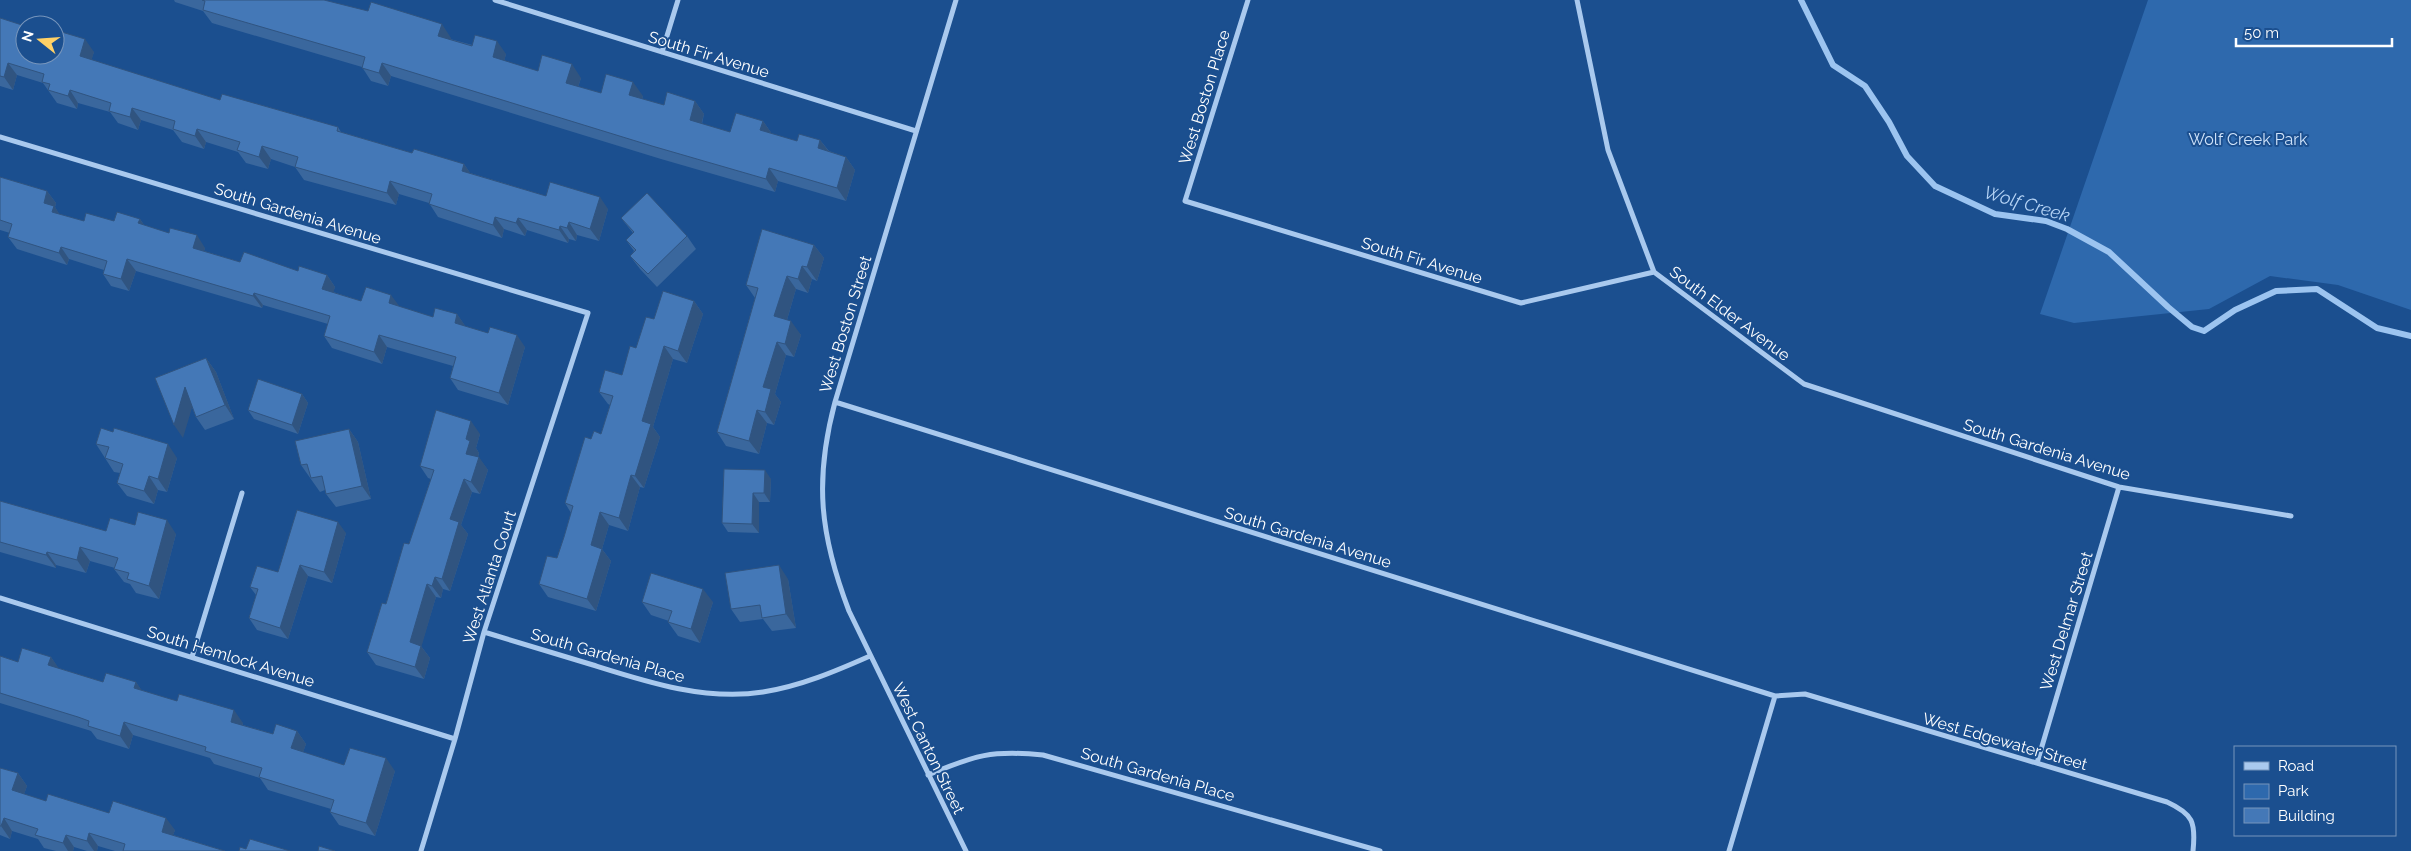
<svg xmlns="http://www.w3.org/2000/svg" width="2411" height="851" viewBox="0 0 2411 851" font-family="Raleway,sans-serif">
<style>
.green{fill:#2e69ad}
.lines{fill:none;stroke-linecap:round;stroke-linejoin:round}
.stream{stroke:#9cc4f0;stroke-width:6}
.minor{stroke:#a9c9ee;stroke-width:5}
.wall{fill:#3a679d}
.shaded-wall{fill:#305480}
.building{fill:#4478b7;stroke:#305480}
.labels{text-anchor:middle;stroke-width:4;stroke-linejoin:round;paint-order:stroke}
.street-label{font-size:16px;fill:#fff;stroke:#1b4f8f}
.park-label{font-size:16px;fill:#cfe3fa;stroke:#1b4f8f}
.water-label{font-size:18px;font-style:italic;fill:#b5d3f5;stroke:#1b4f8f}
</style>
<rect width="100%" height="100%" fill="#1b4f8f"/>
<!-- green -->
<path class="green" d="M2148 0H2411V310L2338 285 2270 276 2209 309 2074 323 2040 314Z"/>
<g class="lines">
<!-- stream -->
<path class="stream" d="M1801 0 1833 65 1865 86 1889 122 1907 156 1935 186 1995 214 2046 221 2067 229 2109 252 2168 307 2192 327 2204 331 2235 310 2276 291 2317 289 2377 328 2411 336"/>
<!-- minor -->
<path class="minor" d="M495 0 916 131
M956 0 835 402C814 481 820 535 849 611L966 851
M1248 0 1185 201 1521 303 1654 272
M1577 0 1608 150 1654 272 1804 384 2119 487 2291 516
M662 52 678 0
M0 137 588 313 484 632 455 739 421 851
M835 402 1775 696 1805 694 2167 802C2193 814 2196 822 2193 851
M0 598 455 739
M484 632C520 643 556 654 593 665 647 682 705 701 763 692 801 686 836 671 870 656
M192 657 242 493
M2037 763 2119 487
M928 775C975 755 992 750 1043 755L1380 851
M1729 851 1775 696"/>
</g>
<!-- wall -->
<path class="wall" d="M174 0H324L451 38 450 39 506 54 504 61 538 71 581 78 578 87 601 93 643 96 642 99 664 105 695 101 704 114 702 124 730 132 763 121 772 134 797 141 820 140 829 151 846 157 855 170 846 201 778 181 775 192 661 159 391 76 388 86 371 81 362 67 212 23 203 11 175 2Z
M0 18 94 52 91 60 220 100 338 127 341 132 412 153 464 164 470 173 546 196 608 209 599 241 577 235 576 241 569 239 568 243 527 230 525 236 504 229 502 238 438 217 429 203 399 194 396 205 304 180 295 167 271 159 268 169 246 163 238 152 206 142 204 149 182 142 173 130 141 120 138 130 118 123 110 112 78 103 77 109 57 103 43 83 17 75 13 90 0 86Z
M0 177 47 191 56 203 55 207 59 214 84 221H114L140 219 144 225 205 248 204 251 240 262 298 271 327 275 335 287 333 292 361 301 400 307 433 317 457 314 465 326 525 347 508 405 458 390 450 378 453 366 387 347 382 364 332 348 324 336 328 324 263 305 262 308 136 271 129 291 111 286 103 274 104 270 69 259 67 265 17 249 8 237 10 233 0 230Z
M621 218 687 236 696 249 657 287 640 269 630 256 634 251 626 240 633 233Z
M814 245 824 258 817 281 812 279 808 293 796 289 787 320 801 335 794 357 786 355 775 394 781 402 774 425 767 423 759 454 726 446 717 432 755 298 746 285Z
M694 301 703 314 687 363 673 359 653 427 660 437 644 488 640 487 628 531 609 525 602 549 611 561 596 611 548 597 539 584 557 558 564 537 571 513 565 503 591 439 601 434 610 405 608 404 599 392 622 375 636 348 654 319Z
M206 358 216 372 234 419 205 430 196 417 192 407 183 438Z
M302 394 308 403 298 434 254 419 248 410Z
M349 429 358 442 371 499 336 507 326 494 325 490 320 492 301 465Z
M480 434 476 448 479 453 478 457 488 470 480 494 472 492 461 525 468 534 450 591 443 589 441 598 436 597 421 646 430 658 424 679 376 665 367 652 409 544 431 479 428 478 420 466Z
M96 444 177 458 167 492 158 490 154 504 127 496 117 483 120 473 114 472Z
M724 469 771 479 770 502H759V533L728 532 722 523Z
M0 501 106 531 135 525 176 534 159 599 136 593 130 584 124 582 114 569 115 568 90 561 86 573 56 565V568L0 552Z
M346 533 332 583 308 576 288 639 257 630 249 618 256 595 250 587 278 572Z
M788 579 796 628 772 631 763 619 740 622 731 609Z
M642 602H713L700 643 678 636 668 622 669 621 651 615Z
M0 656 18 662 51 657 58 668 103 682H136L141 690 243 723V725L273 734 297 731 306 744 303 752 344 765 395 771 375 836 339 825 330 812 331 809 268 790 260 778 214 764 210 758 133 735 129 749 97 739 91 731 88 730 0 703Z
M0 768 18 773 27 786 24 794 46 801 109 813 175 830 173 835 225 851H115L98 846 97 851H87L74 847 73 851H56L44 848 38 839 12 831 10 839 0 835Z"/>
<!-- shaded-wall -->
<path class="shaded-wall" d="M442 24 451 38 447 49 438 36Z
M85 39 94 52 89 69 80 56Z
M497 41 506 54 502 70 493 57Z
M8 63 17 75 13 90 4 77Z
M382 63 391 76 388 86 379 73Z
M572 64 581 78 575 96 566 83Z
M633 82 643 96 639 108 629 95Z
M70 90 78 103 77 109 68 96Z
M695 101 704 114 699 133 690 120Z
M132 108 141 120 138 130 130 117Z
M763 121 772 134 760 130Z
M197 129 206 142 204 149 195 136Z
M820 140 830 153 818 148Z
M262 146 271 159 268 169 259 157Z
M846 157 855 170 846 201 837 188Z
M464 164 473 177 462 171Z
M769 168 778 181 775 192 766 179Z
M390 181 399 194 396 205 387 193Z
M47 191 56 203 55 207 62 218 53 212 44 203Z
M600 197 608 209 599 241 590 229Z
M495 217 504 229 502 238 493 225Z
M518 218 527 230 525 236 516 223Z
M140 219 148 231 138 223Z
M569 222 577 235 576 241 567 228Z
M560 226 569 239 568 243 559 230Z
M197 235 205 248 202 260 193 248Z
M814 245 824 258 817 281 807 267Z
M61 247 69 259 67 265 59 253Z
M127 259 136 271 129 291 121 279Z
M802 266 812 279 808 293 798 279Z
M327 275 335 287 331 301 322 289Z
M787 276 796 289 784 330 774 316Z
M254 293 263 305 262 308 253 296Z
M391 295 400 307 389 303Z
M694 301 703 314 687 363 678 351Z
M457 314 466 327 455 323Z
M791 321 801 335 794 357 785 344Z
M379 335 387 347 382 364 374 352Z
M517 335 525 347 508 405 499 393Z
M777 342 786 355 775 394 781 402 774 425 765 412 763 387Z
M664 346 673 359 653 427 660 437 644 488 635 476 642 421Z
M206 358 216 372 234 419 225 405Z
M185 387 194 401 183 438 174 425Z
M302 394 308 403 298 434 292 425Z
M757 410 767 423 759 454 749 441Z
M471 421 480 434 476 448 479 453 475 466 466 454V439Z
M349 429 358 442 371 499 362 486Z
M168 444 177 458 167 492 158 479Z
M479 457 488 470 480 494 471 482Z
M765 470 771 479 770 502 764 493Z
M631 475 640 487 628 531 619 518Z
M149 476 158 490 154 504 144 491Z
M464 479 472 492 461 525 468 534 450 591 442 579 450 519Z
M753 493 759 502V533L752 524Z
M600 512 609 525 602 549 611 561 596 611 587 599 591 545Z
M167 520 176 534 159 599 149 586Z
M338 522 346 533 332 583 324 572Z
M80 547 90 561 86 573 77 560Z
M47 552 56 565V568L46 555Z
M300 565 308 576 288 639 280 628Z
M779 565 788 579 796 628 786 614Z
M435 577 443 589 441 598 432 586Z
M427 584 436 597 419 655 410 642Z
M703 589 713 602 700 643 691 629Z
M421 646 430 658 424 679 415 667Z
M51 657 60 670 48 665Z
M136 682 145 695 134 688Z
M234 710 243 723 240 735 231 722Z
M124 722 133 735 129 749 120 736Z
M297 731 306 744 300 761 291 748Z
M386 758 395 771 375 836 366 823Z
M18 773 27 786 21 803 12 790Z
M4 818 12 831 10 839 1 826Z
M166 818 175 830 170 844 162 832Z
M89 833 98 846 97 851H94L87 841Z
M66 835 74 847 73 851H68L63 843Z"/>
<!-- building -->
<path class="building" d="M202 0H324L368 11 371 2 442 24 438 36 472 46 475 35 497 41 493 57 538 71 542 55 572 64 566 83 601 93 606 74 633 82 629 95 664 105 667 92 695 101 690 120 730 132 736 113 763 121 760 130 797 141 799 134 820 140 818 148 846 157 837 188 769 168 766 179 652 146 382 63 379 73 362 68 365 57 203 10 205 1Z
M0 18 25 26V55H55V30L85 39 80 56 220 100 222 94 338 127 337 131 412 153 414 149 464 164 462 171 546 196 550 182 600 197 590 229 569 222 567 228 560 226 559 230 518 218 516 223 495 217 493 225 429 204 432 194 390 181 387 193 295 167 298 157 262 146 259 157 237 150 240 142 197 129 195 136 173 129 175 121 132 108 130 117 109 111 111 103 70 90 68 96 48 90 50 84 42 82 44 74 8 63 4 77 0 76Z
M0 177 47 191 44 203 54 206 52 212 84 221 86 213 114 221 117 212 140 219 138 223 169 233 170 228 197 235 193 248 240 262 244 252 298 271 299 266 327 275 322 289 361 301 366 287 391 295 389 303 433 317 435 308 457 314 455 323 488 333 490 327 517 335 499 393 450 378 456 357 379 335 374 352 324 336 330 316 254 293 253 296 127 259 121 279 103 274 107 261 61 247 59 253 8 237 12 224 0 220Z
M647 193 687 236 648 274 630 256 636 250 626 240 634 232 621 218Z
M762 229 814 245 807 267 802 266 798 279 787 276 774 316 791 321 785 344 777 342 763 387 771 389 765 412 757 410 749 441 717 432 758 288 746 285Z
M663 291 694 301 678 351 664 346 642 421 651 424 635 476 631 475 619 518 600 512 591 545 602 549 587 599 539 584 547 556 557 558 564 537 573 506 565 503 585 437 591 439 594 431 601 434 613 396 599 392 605 370 622 375 630 346 636 348 646 317 654 319Z
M206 358 225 405 196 417 185 387 174 425 155 378Z
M258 379 302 394 292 425 248 410Z
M436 410 471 421 466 439 470 441 466 454 479 457 471 482 464 479 450 519 459 522 442 579 435 577 432 586 427 584 410 642 421 646 415 667 367 652 382 603 386 604 404 543 409 544 434 470 420 466Z
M101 428 113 432 114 428 168 444 158 479 149 476 144 491 117 483 123 464 105 458 109 447 96 444Z
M349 429 362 486 326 494 322 476 311 478 307 464 301 465 295 441Z
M724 469 765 470 764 493H753L752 524 722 523Z
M0 501 106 531 110 518 135 525 138 512 167 520 149 586 127 579 129 573 114 569 118 558 80 547 77 560 47 552 46 555 0 542Z
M297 510 338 522 324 572 300 565 280 628 249 618 258 589 250 587 257 566 278 572Z
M779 565 786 614 762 618 760 605 731 609 725 573Z
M651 573 703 589 691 629 668 622 672 611 642 602Z
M22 648 51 657 48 665 103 682 106 673 136 682 134 688 177 701 179 694 234 710 231 722 273 734 276 724 297 731 291 748 344 765 350 748 386 758 366 823 330 812 334 800 259 777 262 768 205 751 206 747 124 722 120 736 88 726 89 721 78 717 0 693V656L18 662Z
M0 768 18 773 12 790 46 801 48 794 109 813 113 801 166 818 162 832 225 851H123L125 844 89 833 87 841 66 835 63 843 35 835 38 829 4 818 1 826H0Z
M250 839 290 851H239L240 847 246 849Z
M319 846 335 851H318Z"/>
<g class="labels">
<!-- street labels -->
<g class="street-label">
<text transform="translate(709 54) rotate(17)" y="6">South Fir Avenue</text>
<text transform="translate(1204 97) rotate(-73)" y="6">West Boston Place</text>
<text transform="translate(298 213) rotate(17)" y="6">South Gardenia Avenue</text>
<text transform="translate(1422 260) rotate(17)" y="6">South Fir Avenue</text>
<text transform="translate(1730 313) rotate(37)" y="6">South Elder Avenue</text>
<text transform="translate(845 324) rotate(-73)" y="6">West Boston Street</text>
<text transform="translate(2047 449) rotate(17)" y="6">South Gardenia Avenue</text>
<text transform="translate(1308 537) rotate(17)" y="6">South Gardenia Avenue</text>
<text transform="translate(489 577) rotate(-72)" y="6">West Atlanta Court</text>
<text transform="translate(2066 621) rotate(-73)" y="6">West Delmar Street</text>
<text transform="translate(608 655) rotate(16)" y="6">South Gardenia Place</text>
<text transform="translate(231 656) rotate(17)" y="6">South Hemlock Avenue</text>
<text transform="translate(2005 741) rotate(16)" y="6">West Edgewater Street</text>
<text transform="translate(929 748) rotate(64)" y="6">West Canton Street</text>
<text transform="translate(1158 774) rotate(16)" y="6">South Gardenia Place</text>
</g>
<!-- park labels -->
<g class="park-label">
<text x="2248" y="145">Wolf Creek Park</text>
</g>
<!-- water labels -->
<g class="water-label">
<text transform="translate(2027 204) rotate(16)" y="6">Wolf Creek</text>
</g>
</g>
<!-- legend -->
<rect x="2234" y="746" width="162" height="90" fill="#1b4f8f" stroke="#7695bc"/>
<rect x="2244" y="762" width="25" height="8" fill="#a9c9ee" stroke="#7695bc"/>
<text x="2278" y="771" font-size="15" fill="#ffffff">Road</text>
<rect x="2244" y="784" width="25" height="15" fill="#2e69ad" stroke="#7695bc"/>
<text x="2278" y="796" font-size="15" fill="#ffffff">Park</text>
<rect x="2244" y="808" width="25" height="15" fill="#4478b7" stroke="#7695bc"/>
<text x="2278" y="821" font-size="15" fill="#ffffff">Building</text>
<!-- north arrow -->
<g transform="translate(40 40) rotate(287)"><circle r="24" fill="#1b4f8f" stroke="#7695bc"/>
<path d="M0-4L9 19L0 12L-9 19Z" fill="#ffd166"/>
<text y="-8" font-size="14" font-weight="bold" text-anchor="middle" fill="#ffffff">N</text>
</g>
<!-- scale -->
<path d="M2236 38v8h156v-8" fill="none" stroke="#ffffff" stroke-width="2.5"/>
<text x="2244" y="38" font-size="15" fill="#ffffff" stroke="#1b4f8f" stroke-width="4" paint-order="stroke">50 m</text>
</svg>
